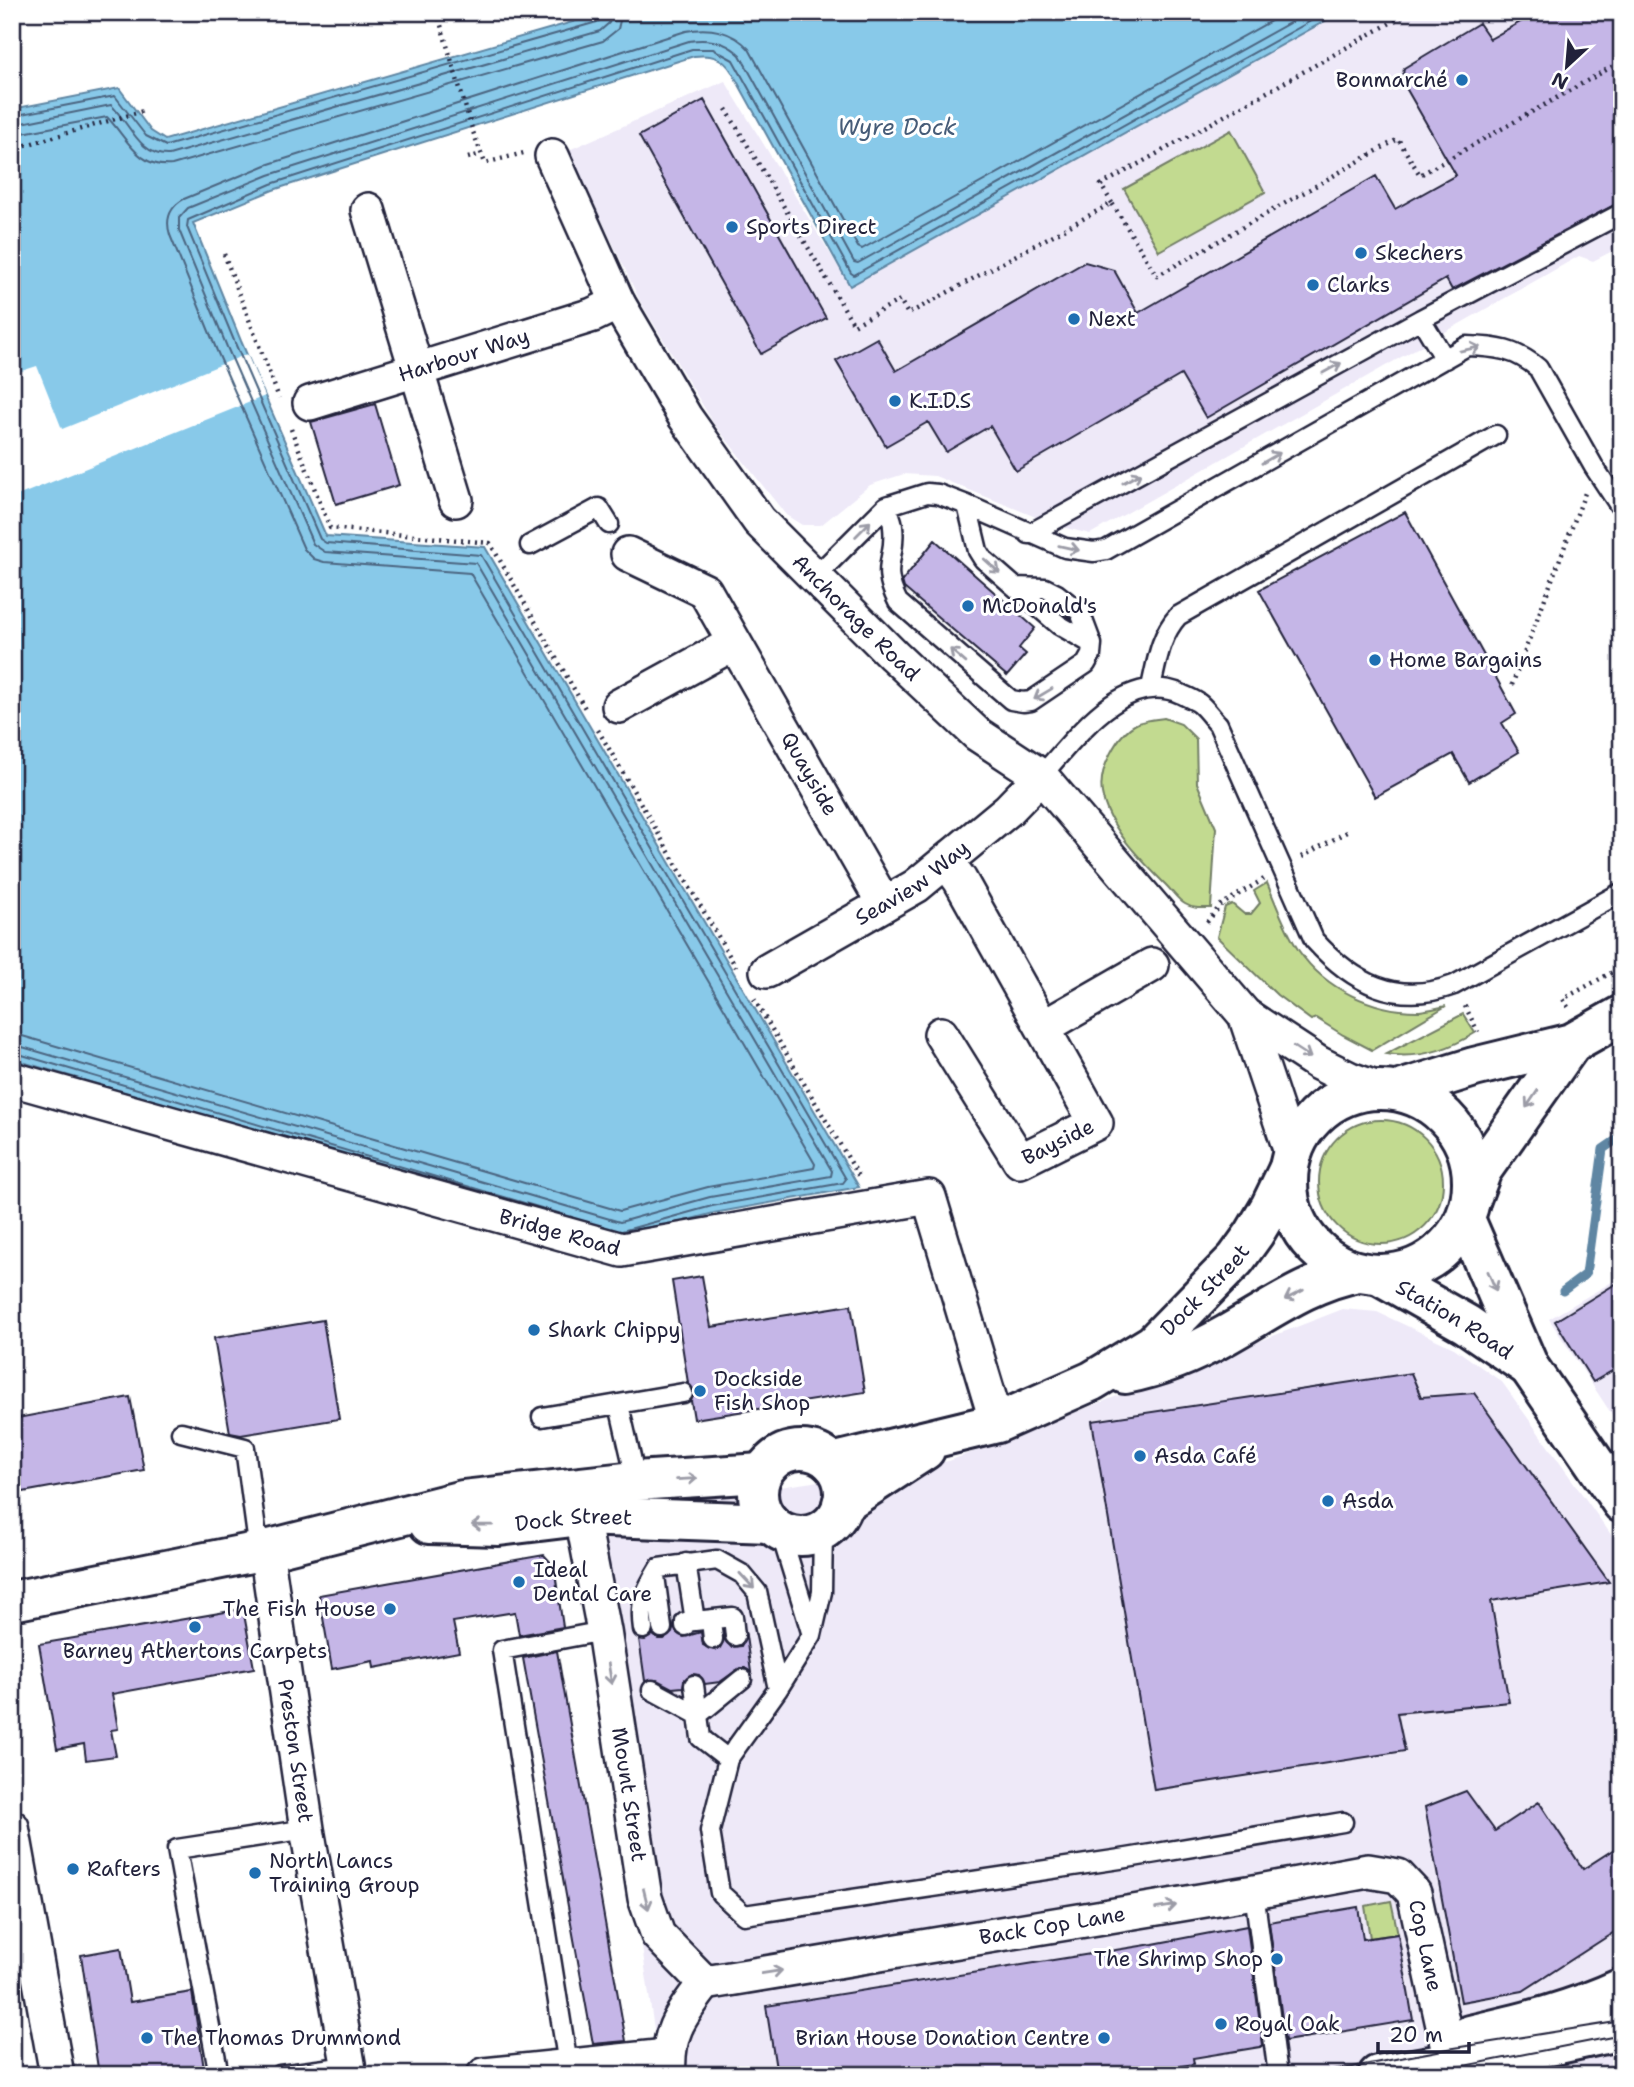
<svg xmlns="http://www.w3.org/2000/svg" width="1634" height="2087" viewBox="0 0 1634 2087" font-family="'Shantell Sans',sans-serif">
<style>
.built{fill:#eee9f8}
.green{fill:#c2da90;stroke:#727e66;stroke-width:2}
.water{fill:#88c9e9;stroke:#5f86a3;stroke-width:2}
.pier{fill:#fff}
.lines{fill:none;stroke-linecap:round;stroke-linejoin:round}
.shore{stroke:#4b6581;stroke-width:2}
.stream{stroke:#5f86a3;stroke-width:9}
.building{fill:#c5b6e7;stroke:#22223b;stroke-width:2}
.lane-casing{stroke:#22223b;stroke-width:23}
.street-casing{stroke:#22223b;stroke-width:38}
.primary-casing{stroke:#22223b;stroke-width:44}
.highway-casing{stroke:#22223b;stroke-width:44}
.path{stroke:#22223b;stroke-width:4.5;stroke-dasharray:2 5;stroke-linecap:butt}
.lane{stroke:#fff;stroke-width:18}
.street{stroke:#fff;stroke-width:33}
.primary{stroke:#fff;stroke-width:38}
.highway{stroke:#fff;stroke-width:38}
.tram{stroke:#22223b;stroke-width:2}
.oneway{stroke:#9c9ca7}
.poi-dot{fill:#1f6fb2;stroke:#fff;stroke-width:2.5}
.labels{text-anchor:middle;stroke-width:6;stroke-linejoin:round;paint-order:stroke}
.poi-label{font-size:21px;fill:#22223b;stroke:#fff;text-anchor:start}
.street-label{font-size:21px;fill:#22223b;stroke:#fff}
.water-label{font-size:23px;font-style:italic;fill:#465c78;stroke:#fff}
</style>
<rect width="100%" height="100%" fill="#fff"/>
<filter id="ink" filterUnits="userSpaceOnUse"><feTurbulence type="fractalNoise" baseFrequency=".0143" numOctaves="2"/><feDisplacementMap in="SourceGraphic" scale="14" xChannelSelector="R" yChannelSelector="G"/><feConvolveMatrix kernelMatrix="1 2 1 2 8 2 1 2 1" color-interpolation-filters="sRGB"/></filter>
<g filter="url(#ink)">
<!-- built -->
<path class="built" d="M1341 12H1622V246L1593 261 1579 256 1090 534 1058 526 935 476 904 474 870 485 821 525H802L786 515 714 424 640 301 569 150 725 81 850 286Z
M1622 1276V1430L1549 1319Z
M1343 1309 1377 1312 1454 1348 1502 1382 1622 1550V2075H491L658 2057 580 1518 949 1461Z"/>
<!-- green -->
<path class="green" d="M1231 130 1265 192 1159 251 1124 189Z
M1164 718 1181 724 1196 739 1197 783 1216 828 1211 908C1202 908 1193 909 1185 904 1178 900 1172 891 1166 885 1142 861 1108 828 1102 793 1098 770 1117 733 1138 723 1145 720 1156 719 1164 718Z
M1267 883C1277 906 1285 930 1299 951 1325 989 1374 1012 1420 1011 1428 1010 1438 1008 1446 1006L1372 1050 1343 1035 1316 1018 1311 1020 1277 995 1217 937 1225 907 1232 904 1244 914H1251L1260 903 1254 891Z
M1463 1014 1475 1033C1448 1050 1417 1059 1386 1054Z
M1319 1182a62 62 0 1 1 124 0a62 62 0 1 1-124 0Z
M1391 1901 1398 1934 1370 1938 1365 1906Z"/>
<!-- water -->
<path class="water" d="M607 12H1341L850 286 732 72C723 57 711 54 694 56L273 190 193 223 241 341 326 536 485 547 859 1187 714 1213 620 1238 12 1059V109L119 88 151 131 165 140Z"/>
<!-- pier -->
<path class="pier" d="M247 354 265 396 12 498V442L15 441 12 434V374L37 366 62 429Z"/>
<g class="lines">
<!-- shore -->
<path class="shore" d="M12 116 115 96 146 136 166 146 597 22 602 19 603 12
M12 125 111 105C129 122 140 157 169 155L600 31 609 23 612 12
M12 135 107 117C126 136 138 169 172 165L603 41 618 29 622 12
M12 1033 620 1211 708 1187 814 1168 815 1164 470 573 324 562 314 559 304 549 217 351 170 235C165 219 170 207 184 199L266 165 686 31C709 26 733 31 749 49L858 247 862 249 1287 12
M12 1044 620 1222 710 1197 831 1176 832 1171 476 563 325 552 313 544 227 347 179 230V218L188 208 269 175 689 41C708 38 726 41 740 55L854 262 858 263 1309 12
M12 1052 572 1217
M622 1231 712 1206 843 1183 846 1179 481 555 326 543 320 539 235 343 187 227 188 220 271 184 692 49H713L733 60 851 273 854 275 1327 12"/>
<!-- stream -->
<path class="stream" d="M1563 1291 1586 1274 1603 1149 1622 1136"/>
</g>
<!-- building -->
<path class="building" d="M1538 12H1622V201L1452 290 1446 279 1206 418 1181 375 1016 471 990 426 946 452 928 422 886 446 836 361 877 338 896 371 1085 262 1114 270 1138 313 1376 176 1395 209 1456 175 1402 81 1404 68 1479 23 1490 39Z
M704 100 826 318 761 354 639 136Z
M375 404 399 485 336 504 311 422Z
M1405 512 1516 714 1502 723 1519 752 1469 782 1453 754 1375 797 1259 590Z
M935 540 1035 628 1019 648 1026 654 1007 676 904 588 902 581Z
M702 1276 711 1327 851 1305 865 1392 694 1419 691 1401 694 1392 688 1383 672 1281Z
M1622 1280V1365L1593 1382 1555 1321Z
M323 1320 339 1419 241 1435 230 1433 214 1338Z
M1411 1373 1421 1397 1474 1393 1609 1582 1491 1601 1509 1702 1397 1713 1405 1751 1154 1790 1092 1421Z
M130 1397 144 1470 12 1494V1419Z
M544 1555 554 1566 563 1627 519 1635 515 1612 453 1622 459 1652 374 1668 373 1661 332 1669 319 1595Z
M243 1609 254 1668 112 1694 118 1729 111 1730 116 1756 86 1760 84 1744 57 1749 39 1644Z
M674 1626 676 1632 684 1637 701 1632 703 1645 714 1650 720 1648 724 1639 731 1647 741 1646 746 1636 751 1672 745 1668H740L720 1682 705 1684 699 1675 692 1674 684 1680 683 1687 672 1688 657 1680 645 1681 639 1639 645 1640 653 1635 658 1639H664L672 1633Z
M557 1651 626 2041 593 2044 523 1658Z
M1466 1791 1495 1831 1539 1802 1583 1869 1622 1844V1927L1523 1991 1461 2002 1425 1807Z
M1358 1907 1363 1939 1398 1934 1413 2020 1285 2041 1269 1922Z
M1247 1926 1263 2045 1260 2047 1193 2058 1194 2064 1126 2075H777L766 2006 1153 1944Z
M121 1948 130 2002 192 1992 205 2075H99L81 1955Z"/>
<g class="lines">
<defs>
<path id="lane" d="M1421 319 1622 213
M886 506C889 513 893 520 893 527 897 559 879 565 898 602L1011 700 1023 702 1031 701 1086 664 1091 655 1092 644 1080 612 1057 594 1045 588 1015 587 983 559 978 551 967 505
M1029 534 1421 319 1445 359
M530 545 599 508 609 524
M815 577 886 506 927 493 938 494 967 505 1065 548 1094 552 1106 550 1467 346C1497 347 1515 349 1538 368L1594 467 1619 505 1622 506
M1015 587 1059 625 1092 644
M1151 687C1157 661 1160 636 1178 616L1496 435
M1041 776C1074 740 1124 668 1181 694 1187 697 1195 700 1200 704 1207 710 1212 718 1218 724L1314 940C1353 983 1396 1006 1454 985L1622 892
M619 1405 637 1483
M542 1417 683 1393
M181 1432 245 1448 259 1552
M823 1529 822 1592 812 1635 778 1689 728 1759 710 1831 720 1893 744 1915 1127 1858 1343 1822
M780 1531 812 1635
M686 1563 695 1621
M655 1576 662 1628
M711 1620 713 1639
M685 1626V1622L733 1617 735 1636
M643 1629C639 1602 645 1591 659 1568L717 1560 742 1574 757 1592 778 1689
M694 1685 701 1738 728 1759
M652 1690 698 1715
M698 1715 742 1679
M1254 1892 1278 2075
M568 2065 502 1650 604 1631
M219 2075 177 1849 307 1829
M280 2075 348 2066"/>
<g id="street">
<path id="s1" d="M552 156 618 303 685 417 759 521 893 655 977 734 1041 776 1245 1015 1318 1063 1350 1079 1381 1090"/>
<path d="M368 210 456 500"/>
<path id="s2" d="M310 403 593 315 618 303"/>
<path id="s3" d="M628 554 705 591 884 904"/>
<path d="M619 706 734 643"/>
<path id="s4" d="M767 971 916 886 1008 810 1041 776"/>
<path d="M1245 1015 1292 1155"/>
<path d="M1044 1027 1152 965"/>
<path id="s5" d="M941 1034 1020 1161 1096 1123 960 880 947 862"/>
<path id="s6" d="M12 1079 622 1250 929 1197 997 1423"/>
<path id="s7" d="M577 1491 604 1631 645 1898 658 1935 705 1983"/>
<path id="s8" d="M266 1550 307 1829 350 2075"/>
<path d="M12 1827 57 2075"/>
<path id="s9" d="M705 1983 1254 1892 1368 1871 1398 1876 1414 1893 1451 2062"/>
<path d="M484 2075 667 2056"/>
<path d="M669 2075C666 2032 681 2015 705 1983"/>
</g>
<g id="primary">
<path d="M1465 1219 1529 1367 1622 1503"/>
<path id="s10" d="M1378 1274 1466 1324 1529 1367"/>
<path d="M1470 2035C1522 2023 1573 2011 1622 1988"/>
<path d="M1378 2075 1559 2044 1605 2034 1622 2027"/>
</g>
<g id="highway">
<circle cx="1380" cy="1182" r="92"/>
<path d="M1397 1091 1474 1067 1572 1043 1622 1015"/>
<path d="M1471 1199 1482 1170 1572 1043"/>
<path d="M1125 1374C1162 1367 1193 1354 1226 1335 1269 1311 1309 1281 1358 1272"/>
<circle cx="801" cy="1493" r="43"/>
<path id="s11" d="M832 1463 997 1423 1092 1381 1153 1344 1236 1259 1254 1234 1270 1207 1288 1170"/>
<path d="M842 1504 925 1450"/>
<path id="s12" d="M429 1524 499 1526 581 1516 770 1523"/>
<path d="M12 1601 266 1550 463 1500 635 1481 762 1473"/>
</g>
</defs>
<!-- lane casing -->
<use href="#lane" class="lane-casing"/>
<!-- street casing -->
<use href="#street" class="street-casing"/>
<!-- primary casing -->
<use href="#primary" class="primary-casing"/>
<!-- highway casing -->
<use href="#highway" class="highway-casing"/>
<!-- path -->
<path class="path" d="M437 12 473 132 485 163 524 153
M726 109 854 325 900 300 908 314 1112 203 1157 276 1398 139 1420 175 1622 61
M12 149 143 111
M468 158 481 154
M1112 203 1101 185 1410 12
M224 254 279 398
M291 429 330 528 490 543 586 710
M1512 685 1585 493
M598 730 736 967
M1302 857 1350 830
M1207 922 1221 905 1264 879
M754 999 860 1178
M1465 1006 1478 1032
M1568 1007 1563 999 1622 967"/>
<!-- lane -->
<use href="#lane" class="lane"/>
<!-- street -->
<use href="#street" class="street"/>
<!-- primary -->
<use href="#primary" class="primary"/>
<!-- highway -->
<use href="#highway" class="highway"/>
<!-- tram -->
<path class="tram" d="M1311 2075 1448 2049 1622 2021
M1418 2075 1622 2035"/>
</g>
<!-- one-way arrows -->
<defs><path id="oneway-shaft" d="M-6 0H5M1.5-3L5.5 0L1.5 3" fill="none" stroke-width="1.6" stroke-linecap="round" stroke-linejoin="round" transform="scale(1.75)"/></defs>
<g class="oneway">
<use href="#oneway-shaft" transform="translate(1470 349) rotate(-12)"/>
<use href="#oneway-shaft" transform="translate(1332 368) rotate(-29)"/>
<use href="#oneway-shaft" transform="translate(1271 458) rotate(-30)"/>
<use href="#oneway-shaft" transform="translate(1132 478) rotate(-29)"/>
<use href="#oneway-shaft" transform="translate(863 529) rotate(-45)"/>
<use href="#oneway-shaft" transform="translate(1069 548) rotate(13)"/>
<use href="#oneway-shaft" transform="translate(992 566) rotate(42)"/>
<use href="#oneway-shaft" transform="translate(958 656) rotate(-139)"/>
<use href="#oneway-shaft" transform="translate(1043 694) rotate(149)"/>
<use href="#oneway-shaft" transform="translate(1302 1052) rotate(33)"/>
<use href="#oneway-shaft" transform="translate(1532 1099) rotate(124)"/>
<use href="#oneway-shaft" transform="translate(1492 1281) rotate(67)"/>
<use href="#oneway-shaft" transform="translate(1294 1295) rotate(153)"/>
<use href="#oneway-shaft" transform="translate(687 1479) rotate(-3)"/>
<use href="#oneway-shaft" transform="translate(482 1525) rotate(-179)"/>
<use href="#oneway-shaft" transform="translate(747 1581) rotate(47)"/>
<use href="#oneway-shaft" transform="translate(610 1674) rotate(81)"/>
<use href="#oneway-shaft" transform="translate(646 1899) rotate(76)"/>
<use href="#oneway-shaft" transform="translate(1166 1907) rotate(-9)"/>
<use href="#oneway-shaft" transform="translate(772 1972) rotate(-9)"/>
</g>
</g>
<!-- markers -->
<g class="poi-dot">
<circle cx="1462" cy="80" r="7"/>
<circle cx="732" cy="227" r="7"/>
<circle cx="1361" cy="253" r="7"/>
<circle cx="1313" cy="285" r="7"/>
<circle cx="1074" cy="319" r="7"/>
<circle cx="895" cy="401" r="7"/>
<circle cx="968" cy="606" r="7"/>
<circle cx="1375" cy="660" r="7"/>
<circle cx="534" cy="1330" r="7"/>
<circle cx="700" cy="1391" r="7"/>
<circle cx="1140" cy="1456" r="7"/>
<circle cx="1328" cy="1501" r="7"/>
<circle cx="519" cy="1582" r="7"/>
<circle cx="390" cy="1609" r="7"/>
<circle cx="195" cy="1627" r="7"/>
<circle cx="73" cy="1869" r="7"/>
<circle cx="255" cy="1873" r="7"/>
<circle cx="1277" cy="1959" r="7"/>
<circle cx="1221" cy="2024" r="7"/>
<circle cx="147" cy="2038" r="7"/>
<circle cx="1104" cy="2038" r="7"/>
</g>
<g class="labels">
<!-- poi labels -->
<g class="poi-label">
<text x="1448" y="87" text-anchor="end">Bonmarché</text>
<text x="746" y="234">Sports Direct</text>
<text x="1375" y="260">Skechers</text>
<text x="1327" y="292">Clarks</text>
<text x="1088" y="326">Next</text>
<text x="909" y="408">K.I.D.S</text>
<text x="982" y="613">McDonald's</text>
<text x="1389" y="667">Home Bargains</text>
<text x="548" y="1337">Shark Chippy</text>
<text x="714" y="1386">Dockside<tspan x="714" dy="24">Fish Shop</tspan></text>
<text x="1154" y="1463">Asda Café</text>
<text x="1342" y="1508">Asda</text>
<text x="533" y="1577">Ideal<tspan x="533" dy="24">Dental Care</tspan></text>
<text x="376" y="1616" text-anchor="end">The Fish House</text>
<text x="195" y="1658" text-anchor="middle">Barney Athertons Carpets</text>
<text x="269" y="1868">North Lancs<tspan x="269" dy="24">Training Group</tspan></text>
<text x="87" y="1876">Rafters</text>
<text x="1263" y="1966" text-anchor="end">The Shrimp Shop</text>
<text x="1235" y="2031">Royal Oak</text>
<text x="161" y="2045">The Thomas Drummond</text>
<text x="1090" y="2045" text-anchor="end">Brian House Donation Centre</text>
</g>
<!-- street labels -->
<g class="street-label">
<text dy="7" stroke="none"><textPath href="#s2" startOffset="161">Harbour Way</textPath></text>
<text dy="7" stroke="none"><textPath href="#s1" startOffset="558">Anchorage Road</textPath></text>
<text dy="7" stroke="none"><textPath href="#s3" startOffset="296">Quayside</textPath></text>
<text dy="7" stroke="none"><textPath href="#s4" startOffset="170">Seaview Way</textPath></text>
<text dy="7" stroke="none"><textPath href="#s5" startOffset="192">Bayside</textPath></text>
<text dy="7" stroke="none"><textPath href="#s6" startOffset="569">Bridge Road</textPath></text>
<text dy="7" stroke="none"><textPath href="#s11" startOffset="420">Dock Street</textPath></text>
<text dy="7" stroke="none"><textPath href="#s10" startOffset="89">Station Road</textPath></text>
<text dy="7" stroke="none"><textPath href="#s12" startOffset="145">Dock Street</textPath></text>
<text dy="7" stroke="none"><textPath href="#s8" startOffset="203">Preston Street</textPath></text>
<text dy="7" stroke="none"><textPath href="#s7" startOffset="308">Mount Street</textPath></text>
<text dy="7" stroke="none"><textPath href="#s9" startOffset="352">Back Cop Lane</textPath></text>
<text dy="7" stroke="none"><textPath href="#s9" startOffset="780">Cop Lane</textPath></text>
</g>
<!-- water labels -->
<g class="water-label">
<text x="897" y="135">Wyre Dock</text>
</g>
</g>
<!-- margin -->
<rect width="1634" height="2087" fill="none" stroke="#fff" stroke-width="42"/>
<rect x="21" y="21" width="1592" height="2045" fill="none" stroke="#22223b" stroke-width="2.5" filter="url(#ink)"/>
<!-- north arrow -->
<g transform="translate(1567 66) rotate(206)" stroke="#ffffff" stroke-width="5" paint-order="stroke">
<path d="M0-5L12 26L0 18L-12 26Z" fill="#22223b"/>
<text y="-10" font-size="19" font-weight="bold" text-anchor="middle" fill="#22223b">N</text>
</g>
<!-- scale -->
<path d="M1378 2042v10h91v-10" fill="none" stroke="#22223b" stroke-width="3.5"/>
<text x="1389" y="2042" font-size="21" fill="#22223b" stroke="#ffffff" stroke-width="5" paint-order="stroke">20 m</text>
</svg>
